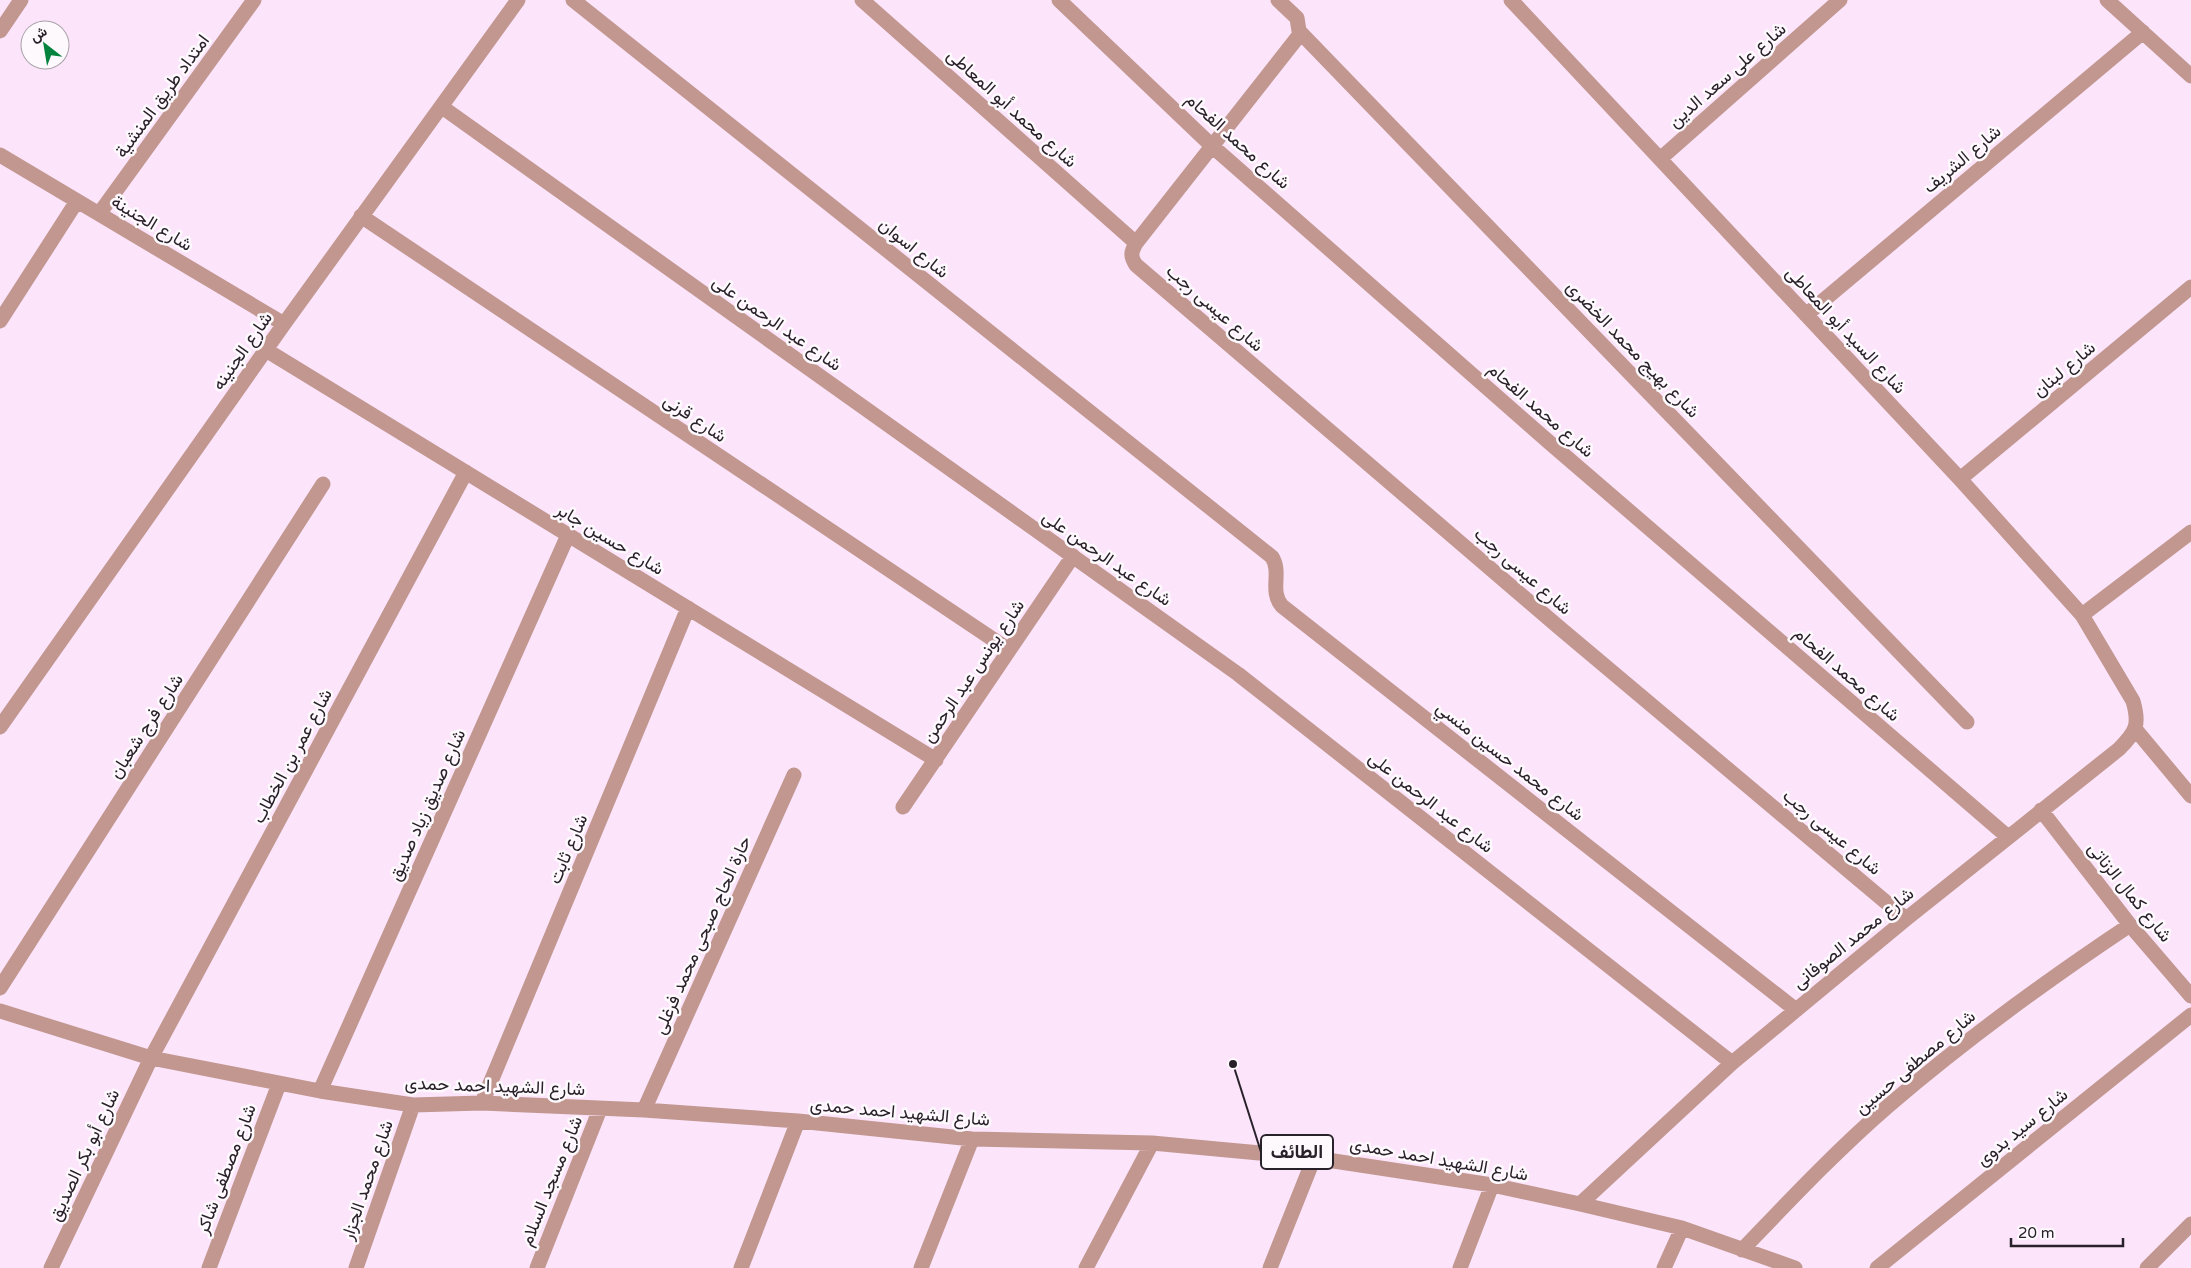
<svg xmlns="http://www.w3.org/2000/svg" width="2191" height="1268" viewBox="0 0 2191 1268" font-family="'Varela Round',Vazirmatn,sans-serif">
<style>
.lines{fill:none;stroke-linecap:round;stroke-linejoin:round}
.minor{stroke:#c19790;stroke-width:15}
.labels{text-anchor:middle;stroke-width:5;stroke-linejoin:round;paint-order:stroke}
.street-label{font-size:18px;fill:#292129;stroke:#fdf9fd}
.leader{fill:none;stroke:#292129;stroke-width:2}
.callout-dot{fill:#292129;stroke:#fdf9fd;stroke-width:2}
.callout{fill:#fdf9fd;stroke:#292129;stroke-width:2}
.callout-label{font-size:19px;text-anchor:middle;font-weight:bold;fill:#292129}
</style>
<rect width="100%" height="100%" fill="#fce4fb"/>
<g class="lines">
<!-- minor -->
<path class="minor" d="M573 0 1272 557C1282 573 1269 591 1282 606L1796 1010
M862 0 1136 243
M1059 0 1212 146 1550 443 2008 837
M1278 0 1297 18 1299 31 1967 722
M1511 0 1960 479 2082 615 2133 701C2140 725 2136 732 2119 749L1906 919 1732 1063 1580 1204
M2107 0 2191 76
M0 31 21 0
M1301 33 1136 243C1131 252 1130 256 1136 265L1561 629 1906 919
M442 107 1238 674 1732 1063
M0 155 284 324
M1660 159 1840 0
M99 214 254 0
M361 216 1009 650
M1806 315 2143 32
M0 321 77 201
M266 350 936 760
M1960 479 2191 287
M2082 615 2191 532
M0 727 284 324 518 0
M2136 730 2191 796
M903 807 1073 556
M2041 810 2130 925 2191 996
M0 988 323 484
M0 1011 151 1058 320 1091 413 1105 482 1103 644 1110 798 1121 972 1139 1152 1143 1314 1158 1492 1185 1580 1204 1682 1228 1795 1268
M320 1091 568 535
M482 1103 688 608
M644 1110 794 775
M1742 1250C1789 1201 1836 1151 1888 1106 1965 1040 2046 981 2130 925
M51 1268 151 1058 466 472
M209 1268 279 1084
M356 1268 413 1105
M537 1268 600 1109
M741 1268 798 1121
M921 1268 972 1139
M1086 1268 1152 1143
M1270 1268 1314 1158
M1460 1268 1492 1185
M1664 1268 1682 1228
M1877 1268 2191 1015
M2147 1268 2191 1224"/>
</g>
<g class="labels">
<!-- street labels -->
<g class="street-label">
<text transform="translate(1727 75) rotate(-41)" y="6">شارع على سعد الدين</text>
<text transform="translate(162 96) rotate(-54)" y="6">امتداد طريق المنشية</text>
<text transform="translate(1012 108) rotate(42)" y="6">شارع محمد أبو المعاطى</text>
<text transform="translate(1238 141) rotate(42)" y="6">شارع محمد الفحام</text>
<text transform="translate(1962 159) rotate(-40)" y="6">شارع الشريف</text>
<text transform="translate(152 223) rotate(31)" y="6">شارع الجنينة</text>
<text transform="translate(914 248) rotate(39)" y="6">شارع اسوان</text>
<text transform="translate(1215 308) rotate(41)" y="6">شارع عيسى رجب</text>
<text transform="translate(777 323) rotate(35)" y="6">شارع عبد الرحمن على</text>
<text transform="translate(1846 330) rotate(47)" y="6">شارع السيد أبو المعاطى</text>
<text transform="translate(1633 349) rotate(46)" y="6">شارع بهيج محمد الخضرى</text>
<text transform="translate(242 351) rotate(-55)" y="6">شارع الجنينه</text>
<text transform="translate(2064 369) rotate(-40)" y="6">شارع لبنان</text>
<text transform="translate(1541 410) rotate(41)" y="6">شارع محمد الفحام</text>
<text transform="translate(695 418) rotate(34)" y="6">شارع قرنى</text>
<text transform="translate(610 539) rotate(31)" y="6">شارع حسين جابر</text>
<text transform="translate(1107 558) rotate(35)" y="6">شارع عبد الرحمن على</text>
<text transform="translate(1523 571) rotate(41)" y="6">شارع عيسى رجب</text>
<text transform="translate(973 671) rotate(-56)" y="6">شارع يونس عبد الرحمن</text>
<text transform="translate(1847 674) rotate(41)" y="6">شارع محمد الفحام</text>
<text transform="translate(146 726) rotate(-57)" y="6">شارع فرج شعبان</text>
<text transform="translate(292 756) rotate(-62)" y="6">شارع عمر بن الخطاب</text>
<text transform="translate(1510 761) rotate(38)" y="6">شارع محمد حسين منسي</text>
<text transform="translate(1431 802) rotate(38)" y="6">شارع عبد الرحمن على</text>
<text transform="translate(427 805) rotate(-66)" y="6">شارع صديق زياد صديق</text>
<text transform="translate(1832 832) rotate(40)" y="6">شارع عيسى رجب</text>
<text transform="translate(568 849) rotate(-67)" y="6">شارع ثابت</text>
<text transform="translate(2130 892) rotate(51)" y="6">شارع كمال الزناتى</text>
<text transform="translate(702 935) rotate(-66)" y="6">حارة الحاج صبحى محمد فرغلى</text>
<text transform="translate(1853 938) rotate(-39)" y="6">شارع محمد الصوفانى</text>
<text transform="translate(1915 1062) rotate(-40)" y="6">شارع مصطفى حسين</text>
<text transform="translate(495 1086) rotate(2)" y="6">شارع الشهيد احمد حمدى</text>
<text transform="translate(900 1112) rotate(5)" y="6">شارع الشهيد احمد حمدى</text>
<text transform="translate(2022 1127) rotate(-39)" y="6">شارع سيد بدوى</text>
<text transform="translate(84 1155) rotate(-65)" y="6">شارع أبو بكر الصديق</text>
<text transform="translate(1439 1159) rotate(10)" y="6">شارع الشهيد احمد حمدى</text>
<text transform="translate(226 1169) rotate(-69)" y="6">شارع مصطفى شاكر</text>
<text transform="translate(367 1180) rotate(-71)" y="6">شارع محمد الجزار</text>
<text transform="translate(551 1181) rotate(-68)" y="6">شارع مسجد السلام</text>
</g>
</g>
<!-- callouts -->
<path class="leader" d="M1233 1064L1261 1152"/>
<circle class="callout-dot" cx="1233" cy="1064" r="5"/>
<rect class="callout" x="1261" y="1135" width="72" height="34" rx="5"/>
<g class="callout-label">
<text x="1297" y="1158">الطائف</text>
</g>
<!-- north arrow -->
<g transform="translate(45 45) rotate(329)"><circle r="24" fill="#fdf9fd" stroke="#a8a3a8"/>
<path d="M0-4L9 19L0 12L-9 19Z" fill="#03833d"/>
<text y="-8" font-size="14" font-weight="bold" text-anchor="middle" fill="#292129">ش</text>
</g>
<!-- scale -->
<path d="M2011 1238v8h112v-8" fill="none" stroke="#292129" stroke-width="2.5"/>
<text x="2018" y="1238" font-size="15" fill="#292129" stroke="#fdf9fd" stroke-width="4" paint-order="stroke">20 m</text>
</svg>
